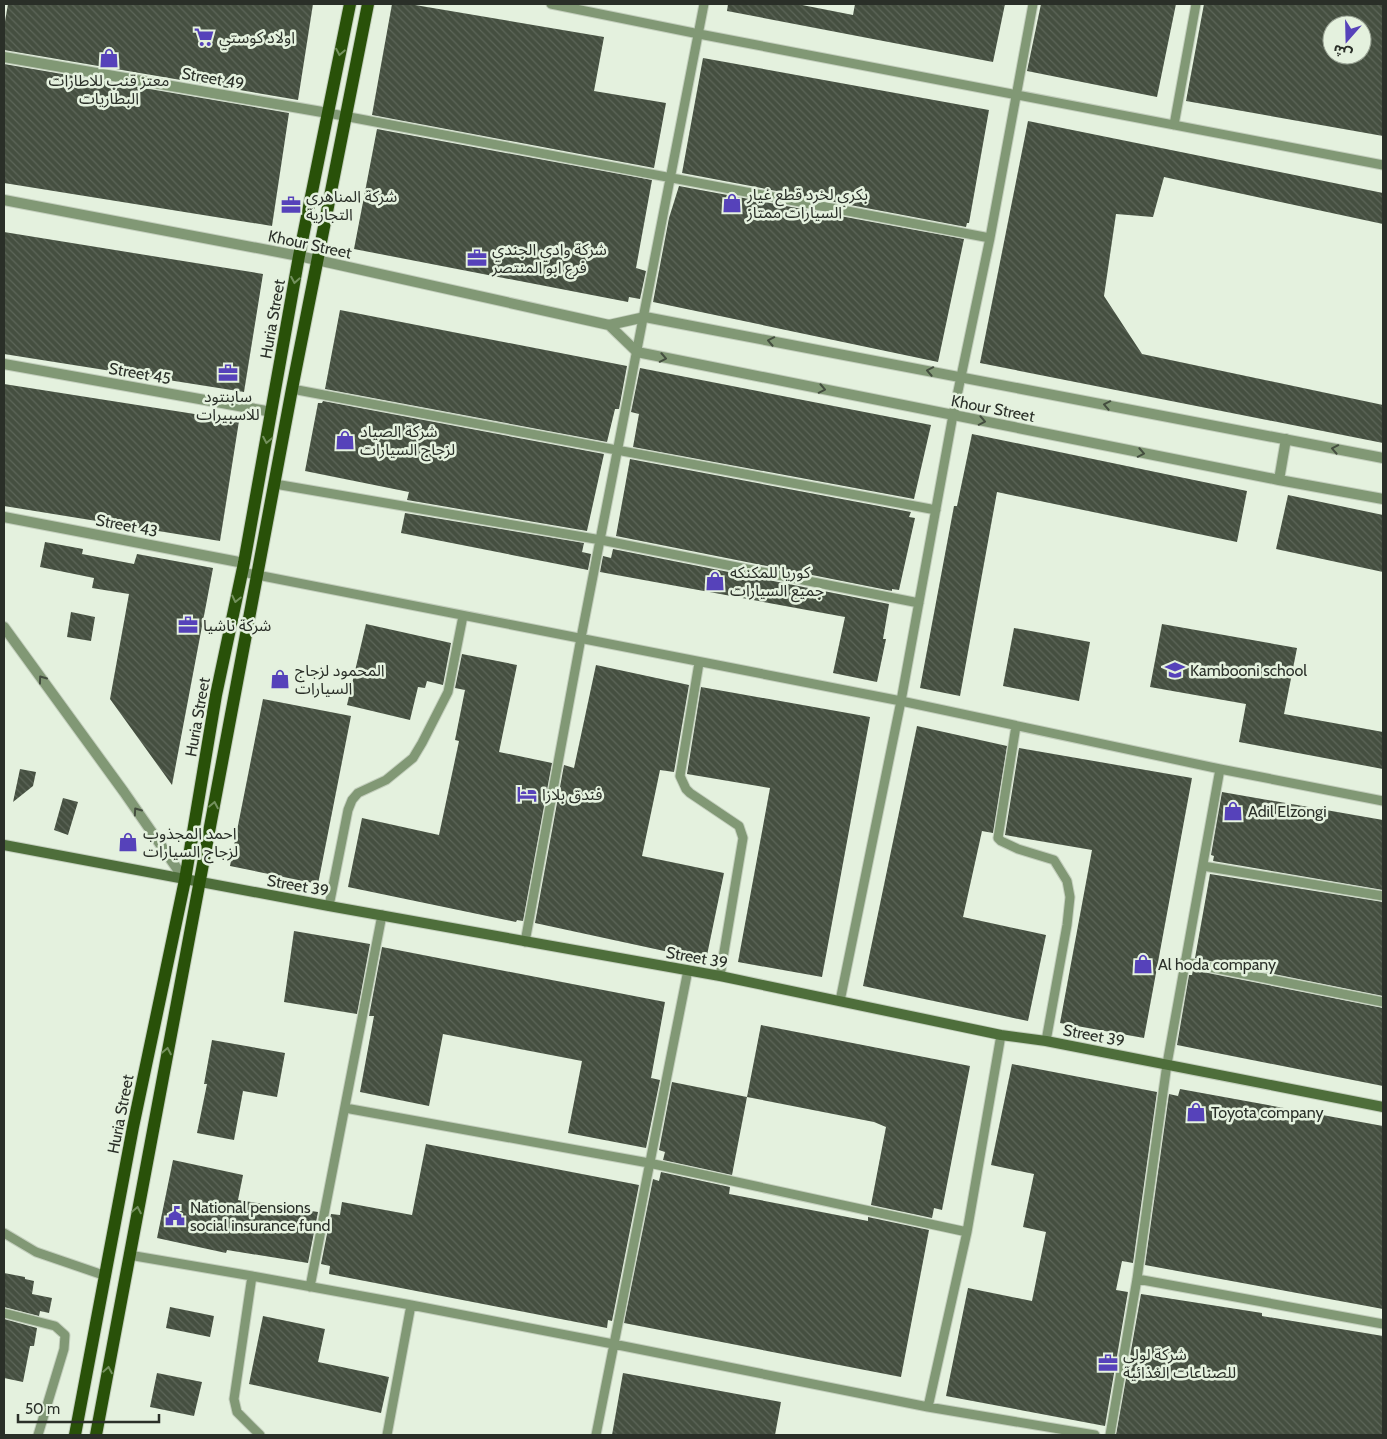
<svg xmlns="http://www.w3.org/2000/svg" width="1387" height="1439" viewBox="0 0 1387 1439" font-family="Cabin,'Noto Sans Arabic',sans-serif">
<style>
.building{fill:url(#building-back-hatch);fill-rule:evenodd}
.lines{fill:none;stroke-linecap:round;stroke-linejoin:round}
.lane-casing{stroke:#c3cebd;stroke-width:11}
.street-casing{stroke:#c3cebd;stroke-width:12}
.secondary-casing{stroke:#c3cebd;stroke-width:12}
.primary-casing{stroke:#c3cebd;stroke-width:14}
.lane{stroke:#819875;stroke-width:9}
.street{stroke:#819875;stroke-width:10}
.secondary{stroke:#4e6e3b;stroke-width:10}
.primary{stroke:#295109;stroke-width:12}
.oneway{stroke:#74915e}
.oneway2{stroke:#444e3f}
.labels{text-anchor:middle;stroke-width:5;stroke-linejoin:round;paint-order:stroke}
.poi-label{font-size:16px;fill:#2a2f28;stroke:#e4f1de;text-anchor:start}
.street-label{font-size:16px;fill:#2a2f28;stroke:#e4f1de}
</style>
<defs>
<pattern id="building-back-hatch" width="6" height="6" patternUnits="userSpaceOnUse" patternTransform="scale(1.25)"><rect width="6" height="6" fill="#454f40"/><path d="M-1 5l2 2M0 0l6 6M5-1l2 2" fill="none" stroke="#5d6659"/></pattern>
</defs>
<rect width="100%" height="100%" fill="#e4f1de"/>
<!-- building -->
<path class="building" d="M8 4H313L298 100 4 50V27Z
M392 4H409L604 37 594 91 666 103 654 168 372 115Z
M728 4H797L853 15 855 4H1005L993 62 727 11Z
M1041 4H1176L1157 97 1027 71Z
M1204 4H1383V136L1186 101ZM1332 25H1362V55H1332Z
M703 58 989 110 969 223H967L966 227 682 173Z
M4 64 289 113 272 226 4 183Z
M1028 121 1383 193V224L1164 177 1153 217 1116 214 1104 296 1142 354 1383 405V443L980 363Z
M377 129 652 180 636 268 646 271 640 299 629 297 628 302 354 249Z
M679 186 964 239 938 362 653 302 669 218Z
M4 232 263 274 244 392 4 354Z
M340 310 627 366 619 409H615L607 442 325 389Z
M640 368 931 425 914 499 633 447 639 414 631 412Z
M4 384 239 421 220 541 4 506Z
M323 401 604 454 587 531 407 500 409 492 305 471 318 403H322Z
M972 434 1247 491 1237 542 997 492 960 696 920 688 954 506H957Z
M630 459 911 512 909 517 915 518 899 590 892 589V591L616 536Z
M1288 495 1383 515V572L1276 549Z
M405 513 584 543 582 552 591 554 588 570 401 533Z
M45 542 83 549 82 554 134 564 137 554 213 568 172 785 110 699 129 594 92 588 94 578 40 567Z
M613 549 889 604 883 639H886L877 682 833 673 845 617 600 572 603 556 611 558Z
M71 612 95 617 91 641 67 637Z
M366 624 451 643 443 685 427 681 425 688 418 687 410 720 347 705Z
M1162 624 1297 648 1284 714 1383 732V769L1239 742 1246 704 1150 687Z
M1014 628 1090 642 1079 701 1003 686Z
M462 654 517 665 499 752 552 763 523 921 517 920 516 922 348 887 362 818 439 835 459 741 455 740 465 690 455 688Z
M596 665 689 685 674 772 660 770 642 856 724 873 706 960 535 923 564 765 574 768Z
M701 687 870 717 822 977 738 962 770 788 687 774Z
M263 699 351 716 318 884 230 866Z
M917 726 1007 746 993 833 982 831 963 917 1046 935 1028 1021 863 986Z
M1019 748 1192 778 1144 1038 1060 1023 1092 850 1005 835Z
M20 769 36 772 33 786 13 802Z
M1222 792 1383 820V890L1213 861 1214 856 1211 855Z
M63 798 78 802 68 835 54 830Z
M1210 874 1383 902V996L1195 958Z
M294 931 370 944 357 1014 284 1002Z
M382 947 665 1002 651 1078 660 1080 646 1148 568 1133 582 1061 443 1034 429 1106 360 1092 374 1016H369Z
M1193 970 1383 1008V1086L1177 1045 1189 975H1192Z
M761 1025 970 1066 942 1210 934 1208 932 1218 871 1205 886 1127 874 1122 747 1097Z
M212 1040 285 1053 277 1097 243 1091 234 1140 197 1133 207 1084H204Z
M1012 1064 1157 1092 1133 1263 1122 1261 1116 1290 1128 1292 1105 1426 946 1396 968 1288 1032 1301 1046 1232 1023 1227 1034 1174 991 1165Z
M672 1082 747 1097 732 1175 663 1160 665 1152 659 1150Z
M1180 1089 1383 1126V1309L1145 1265 1169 1094 1178 1096Z
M426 1144 639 1185 612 1321 608 1320 607 1328 329 1274 330 1266 321 1264 331 1214 340 1215 342 1202 412 1215Z
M173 1160 243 1175 238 1200 318 1212 308 1263 227 1250 226 1253 157 1238Z
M661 1172 730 1187 729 1194 868 1221V1217L929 1230 901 1377 624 1323 653 1179 659 1181Z
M4 1273 25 1277V1279L34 1281 32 1294 52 1298 49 1313 40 1311 39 1316 4 1307Z
M1141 1294 1262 1313V1316L1383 1336V1435H1116Z
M170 1307 214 1316 210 1337 166 1328Z
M263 1316 325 1329 318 1362 389 1377 381 1413 249 1384Z
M4 1319 37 1328 34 1346H30L23 1382 4 1378Z
M157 1373 202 1382 194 1416 150 1407Z
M623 1373 781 1402 775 1435H612Z"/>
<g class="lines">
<defs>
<path id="lane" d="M551 4 699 34 1383 165
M328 113 990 238
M1174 125 1196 4
M292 389 936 510
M275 484 601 540 919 603
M242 572 901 701 1220 769 1383 801
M699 663 680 776 686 789 690 793 739 826 743 838 720 976
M1016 726 998 838 1001 841 1018 849 1054 860 1067 881 1070 897 1067 925 1046 1041
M1203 866 1383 896
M329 906 348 810 352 800 358 793 386 780 413 758 422 743 448 692 463 616
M525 942 581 638 704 4
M1184 962 1383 1002
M840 1001 901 701 953 415 990 238 1033 4
M345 1108 649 1163 967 1232
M4 1233 36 1252 106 1276
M129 1255 252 1276 411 1305 387 1435
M252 1276 234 1399 237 1412 260 1435
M1137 1279 1383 1324
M310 1287 382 915
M411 1305 613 1344 928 1407 1095 1435
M4 1313 55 1326 65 1335 64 1349 38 1435
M928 1407 967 1232 1001 1035
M596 1435 688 970
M1110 1435 1137 1279 1167 1064 1220 769"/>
<path id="street" d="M4 57 328 113
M4 200 299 256 609 325 645 317 1383 458
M609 325 637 352 1279 480 1383 499
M4 364 272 412
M1279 480 1286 439
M4 517 244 563
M4 627 124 792 185 880"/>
<path id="secondary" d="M4 845 329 906 720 976 1001 1035 1046 1041 1383 1107"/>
<path id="primary" d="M75 1435 133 1127 185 880 216 695 244 563 299 256 350 4
M96 1435 292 389 368 4"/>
</defs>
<!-- lane casing -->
<use href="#lane" class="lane-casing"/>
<!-- street casing -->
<use href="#street" class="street-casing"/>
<!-- secondary casing -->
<use href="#secondary" class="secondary-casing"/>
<!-- primary casing -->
<use href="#primary" class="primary-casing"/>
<!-- lane -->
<use href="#lane" class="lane"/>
<!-- street -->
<use href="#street" class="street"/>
<!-- secondary -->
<use href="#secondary" class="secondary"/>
<!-- primary -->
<use href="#primary" class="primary"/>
</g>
<!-- one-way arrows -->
<defs><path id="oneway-chevron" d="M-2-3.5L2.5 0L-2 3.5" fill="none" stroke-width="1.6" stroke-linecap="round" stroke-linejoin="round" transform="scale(1.25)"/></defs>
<g class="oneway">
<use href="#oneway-chevron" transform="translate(340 52) rotate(101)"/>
<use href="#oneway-chevron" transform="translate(295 280) rotate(100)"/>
<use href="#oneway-chevron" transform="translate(267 440) rotate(101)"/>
<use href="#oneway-chevron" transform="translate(236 599) rotate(102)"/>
<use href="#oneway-chevron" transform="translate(214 805) rotate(-79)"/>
<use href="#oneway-chevron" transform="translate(167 1051) rotate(-79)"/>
<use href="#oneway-chevron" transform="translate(137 1210) rotate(-79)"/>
<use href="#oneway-chevron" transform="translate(108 1370) rotate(-80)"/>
</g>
<g class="oneway2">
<use href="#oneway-chevron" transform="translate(771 341) rotate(-169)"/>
<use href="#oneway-chevron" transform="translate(663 358) rotate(11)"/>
<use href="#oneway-chevron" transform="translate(930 371) rotate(-169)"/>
<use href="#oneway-chevron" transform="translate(822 389) rotate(11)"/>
<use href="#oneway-chevron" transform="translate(1107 405) rotate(-169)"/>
<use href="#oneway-chevron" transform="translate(982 421) rotate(11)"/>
<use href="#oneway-chevron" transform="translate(1335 449) rotate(-169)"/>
<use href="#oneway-chevron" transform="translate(1141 453) rotate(11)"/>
<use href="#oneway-chevron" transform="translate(42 679) rotate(-126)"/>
<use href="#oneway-chevron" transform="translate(137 811) rotate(-125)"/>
</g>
<!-- icons -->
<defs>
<symbol id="supermarket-bare" viewBox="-9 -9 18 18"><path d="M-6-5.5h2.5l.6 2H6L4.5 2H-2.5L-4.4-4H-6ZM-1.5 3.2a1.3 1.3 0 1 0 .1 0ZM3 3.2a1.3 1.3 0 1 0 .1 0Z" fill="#5642ba" stroke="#e4f1de" stroke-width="2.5" paint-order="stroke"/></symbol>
<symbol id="shop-bare" viewBox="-9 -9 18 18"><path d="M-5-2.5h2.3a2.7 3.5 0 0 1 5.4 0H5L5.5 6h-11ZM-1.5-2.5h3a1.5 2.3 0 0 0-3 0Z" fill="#5642ba" stroke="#e4f1de" stroke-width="2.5" paint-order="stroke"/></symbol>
<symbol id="office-bare" viewBox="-9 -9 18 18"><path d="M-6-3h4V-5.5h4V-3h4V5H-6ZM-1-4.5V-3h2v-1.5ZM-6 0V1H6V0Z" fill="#5642ba" stroke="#e4f1de" stroke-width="2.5" paint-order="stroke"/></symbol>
<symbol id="school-bare" viewBox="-9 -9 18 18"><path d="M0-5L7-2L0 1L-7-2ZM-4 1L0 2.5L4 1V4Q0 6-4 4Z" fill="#5642ba" stroke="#e4f1de" stroke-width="2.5" paint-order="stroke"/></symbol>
<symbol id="hotel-bare" viewBox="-9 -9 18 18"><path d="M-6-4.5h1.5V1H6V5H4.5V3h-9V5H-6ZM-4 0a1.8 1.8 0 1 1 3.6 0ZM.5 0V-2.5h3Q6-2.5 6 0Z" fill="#5642ba" stroke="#e4f1de" stroke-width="2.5" paint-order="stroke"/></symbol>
<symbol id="civic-bare" viewBox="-9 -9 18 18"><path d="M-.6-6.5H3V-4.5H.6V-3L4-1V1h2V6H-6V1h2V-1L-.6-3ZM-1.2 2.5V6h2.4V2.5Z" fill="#5642ba" stroke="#e4f1de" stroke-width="2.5" paint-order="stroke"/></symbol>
</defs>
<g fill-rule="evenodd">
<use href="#supermarket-bare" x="190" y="23" width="28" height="28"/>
<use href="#shop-bare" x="95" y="44" width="28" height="28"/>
<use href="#shop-bare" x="718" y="189" width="28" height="28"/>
<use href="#office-bare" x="277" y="191" width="28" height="28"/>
<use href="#office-bare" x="463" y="244" width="28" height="28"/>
<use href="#office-bare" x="214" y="359" width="28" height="28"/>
<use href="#shop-bare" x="331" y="426" width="28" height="28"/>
<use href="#shop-bare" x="701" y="567" width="28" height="28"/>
<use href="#office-bare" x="174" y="611" width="28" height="28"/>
<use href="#school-bare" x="1161" y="656" width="28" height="28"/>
<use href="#shop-bare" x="266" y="665" width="28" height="28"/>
<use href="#hotel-bare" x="513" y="780" width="28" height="28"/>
<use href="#shop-bare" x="1219" y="797" width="28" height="28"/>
<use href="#shop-bare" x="114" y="828" width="28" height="28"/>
<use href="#shop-bare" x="1129" y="950" width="28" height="28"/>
<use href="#shop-bare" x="1182" y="1098" width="28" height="28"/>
<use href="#civic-bare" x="161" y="1202" width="28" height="28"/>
<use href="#office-bare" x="1094" y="1349" width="28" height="28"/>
</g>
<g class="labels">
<!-- poi labels -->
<g class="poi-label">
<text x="219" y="43">اولاد كوستي</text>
<text x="109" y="86" text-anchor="middle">معتز قنب للاطارات<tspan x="109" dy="18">البطاريات</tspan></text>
<text x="747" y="200">بكري لخرد قطع غيار<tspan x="747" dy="18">السيارات ممتاز</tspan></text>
<text x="306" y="202">شركة المناهري<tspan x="306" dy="18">التجارية</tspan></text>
<text x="492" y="255">شركة وادي الجندي<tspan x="492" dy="18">فرع ابو المنتصر</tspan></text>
<text x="228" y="402" text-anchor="middle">سابنتود<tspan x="228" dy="18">للاسبيرات</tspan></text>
<text x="360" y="437">شركة الصياد<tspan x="360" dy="18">لزجاج السيارات</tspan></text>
<text x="730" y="578">كوريا للمكنكه<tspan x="730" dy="18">جميع السيارات</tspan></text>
<text x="203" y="631">شركة ناشيا</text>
<text x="295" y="676">المحمود لزجاج<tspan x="295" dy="18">السيارات</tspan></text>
<text x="1190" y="676">Kambooni school</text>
<text x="542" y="800">فندق بلازا</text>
<text x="1248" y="817">Adil Elzongi</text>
<text x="143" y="839">احمد المجذوب<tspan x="143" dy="18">لزجاج السيارات</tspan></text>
<text x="1158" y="970">Al hoda company</text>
<text x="1211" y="1118">Toyota company</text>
<text x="190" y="1213">National pensions<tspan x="190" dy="18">social insurance fund</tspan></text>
<text x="1123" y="1360">شركة لولي<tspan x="1123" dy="18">للصناعات الغذائية</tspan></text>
</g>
<!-- street labels -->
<g class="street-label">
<text transform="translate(213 78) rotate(10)" y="6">Street 49</text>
<text transform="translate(310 244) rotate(12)" y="6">Khour Street</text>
<text transform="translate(272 319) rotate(-80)" y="6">Huria Street</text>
<text transform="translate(140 373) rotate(10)" y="6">Street 45</text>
<text transform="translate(993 408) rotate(11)" y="6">Khour Street</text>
<text transform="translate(127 525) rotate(11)" y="6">Street 43</text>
<text transform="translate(197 717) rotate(-80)" y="6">Huria Street</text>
<text transform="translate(298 885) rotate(10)" y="6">Street 39</text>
<text transform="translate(697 957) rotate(10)" y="6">Street 39</text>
<text transform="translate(1094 1035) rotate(11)" y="6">Street 39</text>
<text transform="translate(120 1114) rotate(-79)" y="6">Huria Street</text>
</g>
</g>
<!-- border -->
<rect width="1387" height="1439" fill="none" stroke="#2a2f28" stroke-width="10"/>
<!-- north arrow -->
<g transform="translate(1347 40) rotate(200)"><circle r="24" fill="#e4f1de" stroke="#9aa395"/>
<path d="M0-4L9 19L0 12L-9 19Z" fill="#5642ba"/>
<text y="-8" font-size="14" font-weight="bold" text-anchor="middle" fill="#2a2f28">ش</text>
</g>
<!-- scale -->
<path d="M18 1414v8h141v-8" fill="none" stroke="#2a2f28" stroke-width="2.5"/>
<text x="25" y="1414" font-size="15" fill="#2a2f28" stroke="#e4f1de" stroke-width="4" paint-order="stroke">50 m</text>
</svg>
